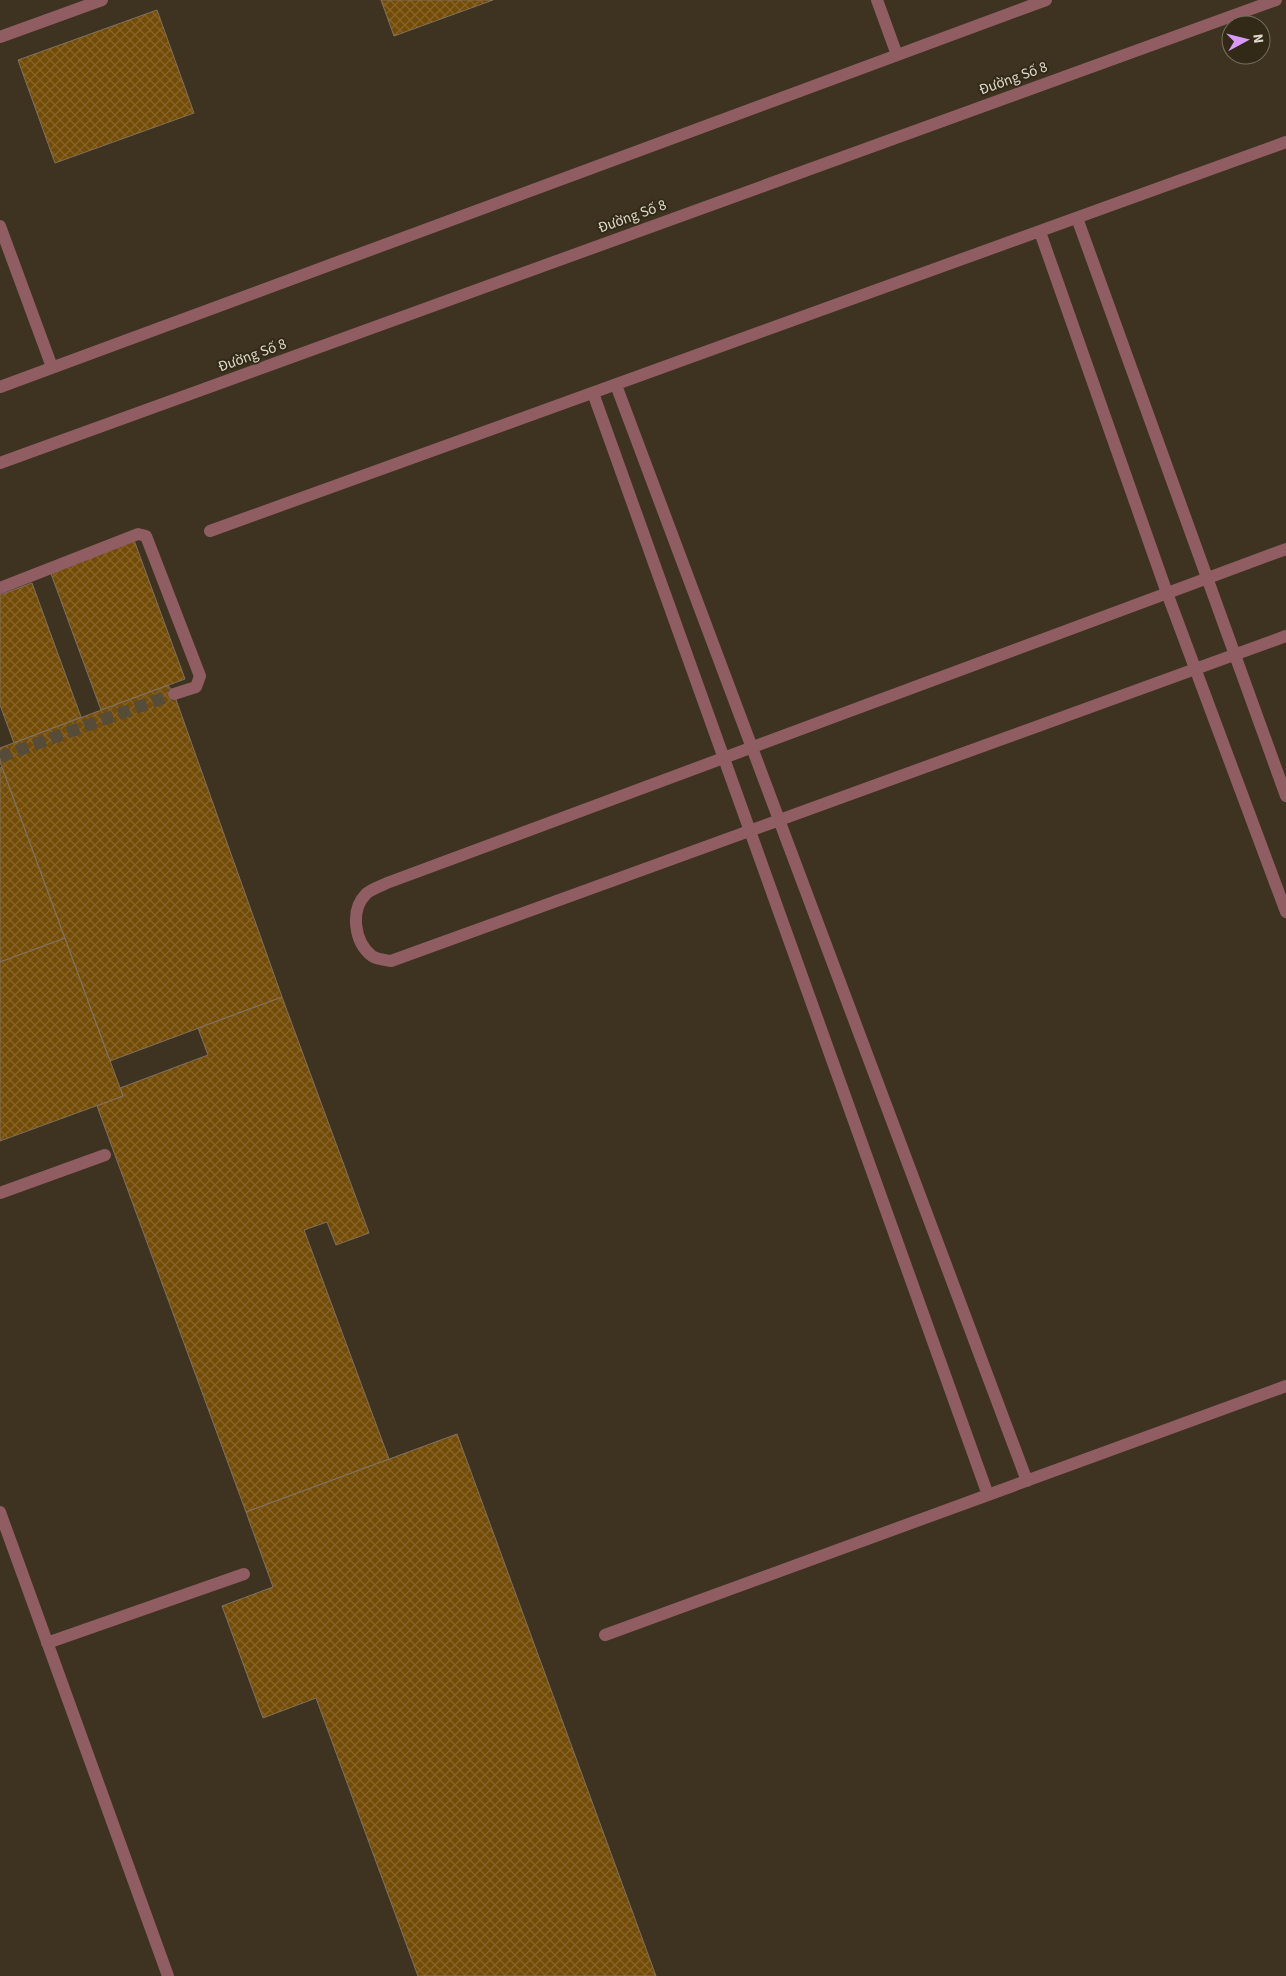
<svg xmlns="http://www.w3.org/2000/svg" width="1286" height="1976" viewBox="0 0 1286 1976" font-family="'Source Sans 3',sans-serif">
<style>
.building{fill:url(#building-cross-hatch);stroke:#80715e}
.lines{fill:none;stroke-linecap:round;stroke-linejoin:round}
.minor-tunnel{stroke:#554c3a;stroke-width:12;stroke-dasharray:12 6;stroke-linecap:butt}
.minor{stroke:#905d62;stroke-width:12}
.labels{text-anchor:middle;stroke-width:4;stroke-linejoin:round;paint-order:stroke}
.street-label{font-size:15px;fill:#e0dace;stroke:#322916}
</style>
<defs>
<pattern id="building-cross-hatch" width="8" height="8" patternUnits="userSpaceOnUse" patternTransform="scale(1.25)"><rect width="8" height="8" fill="#734c07"/><path d="M0 0l8 8M0 8l8-8" fill="none" stroke="#87652a"/></pattern>
</defs>
<rect width="100%" height="100%" fill="#3d3320"/>
<!-- building -->
<path class="building" d="M381 0H493L394 36Z
M157 10 194 113 55 163 18 60Z
M134 540 185 679 101 710 50 571Z
M32 583 81 717 14 743 0 705V595Z
M168 685 174 694 282 997 110 1061 0 762V748Z
M2 767 65 938 0 962V768Z
M65 938 123 1096 0 1141V962Z
M282 997 369 1233 336 1245 327 1222 304 1230 389 1459 246 1512 97 1106 123 1096 120 1088 208 1055 198 1028Z
M457 1434 656 1976H418L316 1698 263 1718 222 1606 273 1587 246 1512Z"/>
<g class="lines">
<!-- minor-tunnel -->
<path class="minor-tunnel" d="M0 757 174 694"/>
<!-- minor -->
<path class="minor" d="M877 0 897 55
M0 37 102 0
M1077 218 1286 796
M0 226 52 367
M1040 232 1167 593 1286 912
M616 385 1027 1481
M0 387 1046 0
M593 393 988 1495
M0 463 1276 0
M210 531 1286 142
M1286 549 387 883C381 886 371 889 366 894 350 910 354 942 372 956 376 959 385 960 391 961L1286 636
M0 588 138 534 146 536 200 676 196 687 174 694
M0 1193 105 1155
M0 1512 168 1976
M605 1635 1286 1386
M47 1643 244 1574"/>
</g>
<g class="labels">
<!-- street labels -->
<g class="street-label">
<text transform="translate(1013 78) rotate(-20)" y="5">Đường Số 8</text>
<text transform="translate(632 216) rotate(-20)" y="5">Đường Số 8</text>
<text transform="translate(252 355) rotate(-20)" y="5">Đường Số 8</text>
</g>
</g>
<!-- north arrow -->
<g transform="translate(1246 40) rotate(83)"><circle r="24" fill="#322916" stroke="#787060"/>
<path d="M0-4L9 19L0 12L-9 19Z" fill="#d89af8"/>
<text y="-8" font-size="14" font-weight="bold" text-anchor="middle" fill="#e0dace">N</text>
</g>
</svg>
